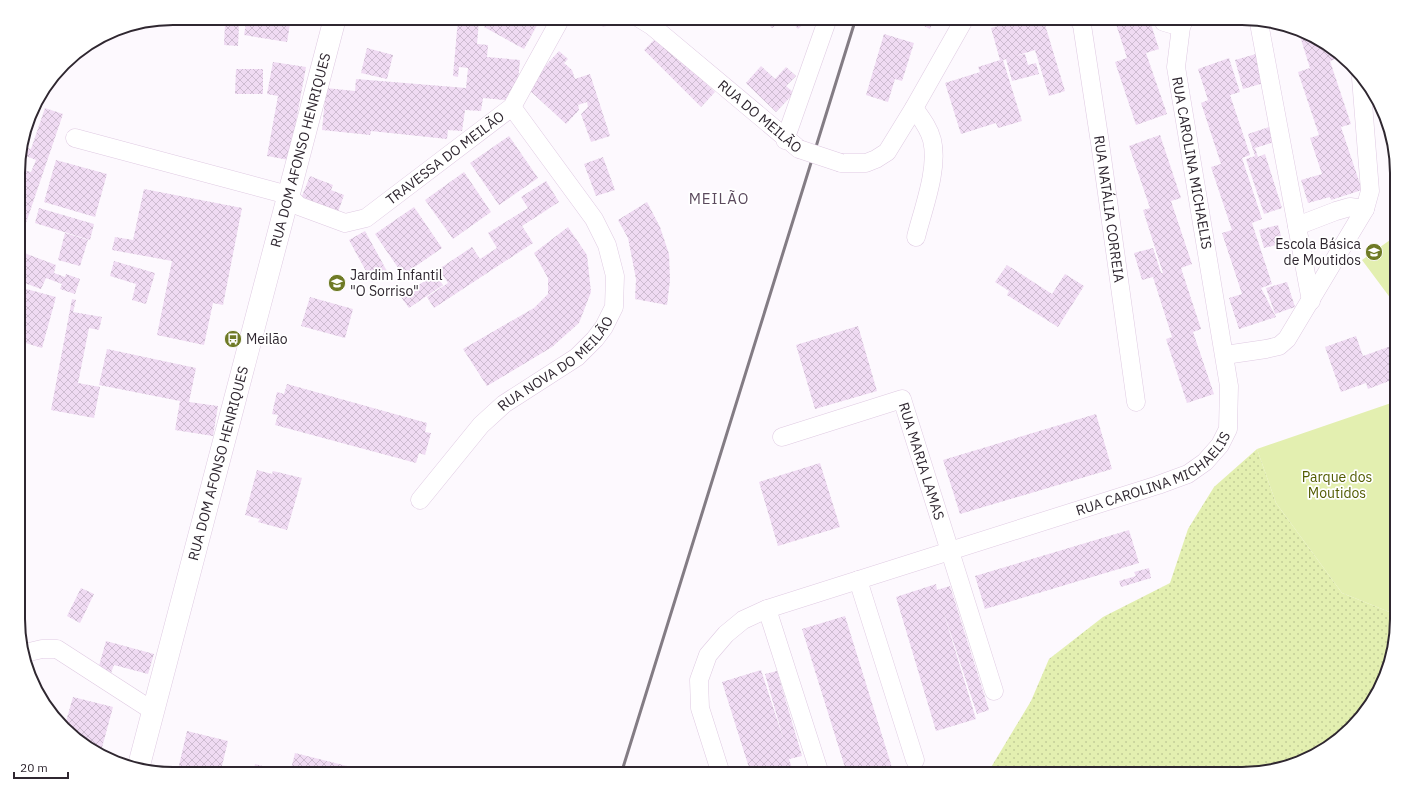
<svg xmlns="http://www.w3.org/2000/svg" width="1415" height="792" viewBox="0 0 1415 792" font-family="'IBM Plex Sans',sans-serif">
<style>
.grass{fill:url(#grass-dots)}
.park{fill:#e3efb0}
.building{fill:url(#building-cross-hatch)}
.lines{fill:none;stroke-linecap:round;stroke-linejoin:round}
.minor-casing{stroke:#dfcae2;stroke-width:19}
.major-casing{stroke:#dfcae2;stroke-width:23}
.minor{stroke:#fff;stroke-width:18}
.major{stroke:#fff;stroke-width:22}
.rail{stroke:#837c84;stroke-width:3}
.minor-bridge-casing{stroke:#dfcae2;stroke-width:19;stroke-linecap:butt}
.minor-bridge{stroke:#fff;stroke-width:18}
.labels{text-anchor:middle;stroke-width:3.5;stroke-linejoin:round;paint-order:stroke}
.street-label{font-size:14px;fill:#2f2730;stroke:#fff}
.poi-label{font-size:14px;fill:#2f2730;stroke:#fff;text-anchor:start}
.park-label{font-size:14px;fill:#525c00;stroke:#fff}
.neighbourhood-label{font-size:15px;letter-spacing:1px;fill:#5b495d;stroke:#fff}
.rim{fill:none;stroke:#2f2730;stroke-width:2}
</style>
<defs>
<pattern id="grass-dots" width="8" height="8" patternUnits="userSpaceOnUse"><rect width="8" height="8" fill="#e3efb0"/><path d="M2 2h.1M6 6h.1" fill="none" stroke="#c3cd98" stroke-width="1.8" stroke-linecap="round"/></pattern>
<pattern id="building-cross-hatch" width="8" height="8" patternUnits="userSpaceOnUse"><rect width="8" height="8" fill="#f0dbf3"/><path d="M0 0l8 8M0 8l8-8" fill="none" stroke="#cebcd1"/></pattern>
</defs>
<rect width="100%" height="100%" fill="#fdf9fe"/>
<!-- grass -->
<path class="grass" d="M1257 449 1276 503 1342 593 1397 615V629L1376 696 1328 748 1291 766 1252 774H987L1031 701 1049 659 1103 617 1170 583 1188 529 1214 487Z"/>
<!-- park -->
<path class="park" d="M1397 235V307L1362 260Z
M1397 401V615L1342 593 1276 503 1257 449Z"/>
<!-- building -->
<path class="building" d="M247 18H291L287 42 244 35Z
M489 18H541L524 49 484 27Z
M582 18H613L614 23 603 27 601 21 585 26Z
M764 18H786L772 28Z
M798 18H810L798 29 793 23Z
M908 18H935L930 29Z
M1026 18H1043L1065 91 1049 96 1035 50 1015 56 1025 54 1028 65 1036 63 1039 74 1012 81 1006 59 1003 60 1022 121 998 128 996 123 961 134 945 83 980 72 978 67 1000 60 991 28Z
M1114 18H1149L1159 49 1146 53 1167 114 1136 125 1115 62 1127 58Z
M458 19 479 21 477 44 488 45 487 57 520 60 516 101 483 98 481 111 465 110 462 131 448 130 447 139 371 131 370 135 322 130 326 88 355 91 356 79 466 88 468 68 459 67 458 77 453 76Z
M225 24 239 25 238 46 224 45Z
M1298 30 1319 39 1338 56V58L1330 61 1351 124 1341 127 1362 190 1331 200 1330 197 1308 203 1301 180 1322 174 1310 138 1319 135 1298 72 1310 68Z
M884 34 914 43 902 81 895 79 888 102 866 95Z
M658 36 715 92 701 107 644 50Z
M367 48 393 55 387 79 361 73Z
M559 51 568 59 564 63 572 70 575 79 590 74 610 136 591 142 581 114 588 107 587 102 578 105 579 110 566 124 526 87Z
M1256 54 1264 83 1243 89 1235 60Z
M1229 58 1240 92 1230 95 1250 155 1242 158 1262 219 1252 223 1272 284 1261 288 1276 317 1239 329 1229 298 1242 294 1222 233 1232 230 1211 167 1221 164 1201 103 1208 100 1198 69Z
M273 62 306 67 289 160 267 156 278 96 267 94Z
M761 66 775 79 786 67 796 76 786 86 794 93 776 112 746 83Z
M236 69H263V94H235Z
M45 108 63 114 26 223 19 221V181L23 170 31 172 36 160 19 153 22 146 31 149Z
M1269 127 1274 142 1255 148 1258 157 1265 154 1282 208 1264 214 1246 159 1255 156 1248 134Z
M1160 135 1181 198 1171 201 1192 264 1181 268 1201 329 1193 332 1214 394 1187 403 1166 339 1172 337 1153 277 1142 280 1134 253 1153 248 1161 273H1163L1143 210 1150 208 1129 146Z
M509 136 538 178 499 205 470 163Z
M603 157 615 190 596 196 584 164Z
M56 160 107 174 95 217 44 202Z
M464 172 491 212 453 239 425 200Z
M310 176 333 185 331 190 344 195 337 215 300 201Z
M546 181 559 202 522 226 533 243 434 308 427 297 448 283 439 269 472 247 480 259 497 248 488 233 528 208 521 197Z
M144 189 242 208 223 305 213 303 204 345 157 335 172 261 112 250 115 237 133 240Z
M647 202 660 227 669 254 670 280 667 305 635 299 636 279 628 238 618 220Z
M414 207 442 248 403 275 375 234Z
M39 208 94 224 90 240 35 223Z
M1278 225 1283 243 1264 248 1259 230Z
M568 227 587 255 591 292 579 323 552 347 487 386 463 349 534 308 548 294V278L534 253Z
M365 231 388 273 372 282 349 240Z
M65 233 88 240 80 266 58 260Z
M19 251 56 265 54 273 65 277 66 274 80 279 75 294 60 289 62 284 46 278 41 289 19 281Z
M114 261 155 273 146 304 132 300 136 284 110 276Z
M1007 265 1052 294 1065 274 1084 286 1058 327 1007 295 1009 291 995 282Z
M435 274 443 285 409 308 401 297Z
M1287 282 1295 307 1275 314 1266 288Z
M19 287 56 297 42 348 19 341Z
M310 297 353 309 345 338 301 326Z
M72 299 76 300 73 312 102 317 99 330 89 328 78 383 100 387 94 418 51 410Z
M858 326 877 391 815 409 796 345Z
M1356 336 1363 356 1391 346 1397 361V378L1368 389 1366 383 1341 392 1325 347Z
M107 349 196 368 189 402 218 406 213 436 175 430 180 401 99 385Z
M287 384 427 423 425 432 431 433 425 455 419 453 416 463 275 425 278 415 272 414 277 392 284 394Z
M1096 414 1112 469 960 514 943 460Z
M820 463 840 527 778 546 759 482Z
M257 470 272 474 273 471 302 478 287 530 258 522 260 519 245 515Z
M1129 530 1139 563 985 609 975 576Z
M1149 568 1151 578 1121 587 1119 581 1136 576 1134 572Z
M936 584 937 590 950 586 989 710 977 714 942 607 976 719 936 731 896 597Z
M81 588 94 594 80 623 67 616Z
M845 616 894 774H847L802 629Z
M106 641 154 654 148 674 114 665 111 673 99 666Z
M761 670 784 741 765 674 777 671 802 756 789 759 794 774H751L722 682Z
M73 697 113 707 100 755 96 753 65 725Z
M187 731 228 741 220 774H194L178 770Z
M295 753 355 768 353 774H253L255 764 290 773Z"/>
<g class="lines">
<defs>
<g id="minor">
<path id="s1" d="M639 18 652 26 799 149"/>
<path id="s2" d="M1078 18 1082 25 1100 143 1136 402"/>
<path d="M1164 18V22L1181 27"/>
<path d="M1259 23 1311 301"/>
<path d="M914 108C921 118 929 128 932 140 939 168 923 209 916 237"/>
<path id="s3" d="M75 138 288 195 299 206 345 223 366 218 512 107 561 18"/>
<path d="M785 140 828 18"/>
<path d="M841 163H866L876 159 887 152 914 108 965 18"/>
<path d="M1297 226 1336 211 1350 207 1365 209"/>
<path d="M1225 355 1266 349 1279 346 1287 339 1365 209 1370 191 1361 78"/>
<path id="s4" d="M782 437 902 399 994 691"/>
<path id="s5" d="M420 500 481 425 504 404 577 357 595 339 604 327 614 307 615 276 607 245 594 219 512 107"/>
<path d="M858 580 915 760"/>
<path d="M767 609 820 774"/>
<path d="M25 653 42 649H57L153 711"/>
<path id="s6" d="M721 774 700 708 699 680 708 655 726 634 743 620 767 609 1158 485 1188 474 1205 462 1220 445 1228 429 1229 386 1176 67 1181 27 1185 18"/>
</g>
<g id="major">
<path id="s7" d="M138 769 335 18"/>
</g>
</defs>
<!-- minor casing -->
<use href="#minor" class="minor-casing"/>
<!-- major casing -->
<use href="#major" class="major-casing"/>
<!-- minor -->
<use href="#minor" class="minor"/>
<!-- major -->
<use href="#major" class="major"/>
<!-- rail -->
<path class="rail" d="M621 774 856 18"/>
<defs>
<path id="minor-bridge" d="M799 149 841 163"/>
</defs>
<!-- minor-bridge casing -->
<use href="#minor-bridge" class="minor-bridge-casing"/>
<!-- minor-bridge -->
<use href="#minor-bridge" class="minor-bridge"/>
</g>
<!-- icons -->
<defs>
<symbol id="school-disc" viewBox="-11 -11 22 22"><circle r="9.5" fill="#6f7a26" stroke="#fff"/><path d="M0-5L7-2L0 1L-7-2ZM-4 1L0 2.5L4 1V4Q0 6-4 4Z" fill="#fff"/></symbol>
<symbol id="bus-disc" viewBox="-11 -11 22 22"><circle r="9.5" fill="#6f7a26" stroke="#fff"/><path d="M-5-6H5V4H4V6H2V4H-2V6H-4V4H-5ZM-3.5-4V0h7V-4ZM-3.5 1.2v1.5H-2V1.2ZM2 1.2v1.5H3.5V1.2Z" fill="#fff"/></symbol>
</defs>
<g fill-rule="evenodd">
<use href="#school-disc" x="1364" y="242" width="20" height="20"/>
<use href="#school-disc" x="327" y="273" width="20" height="20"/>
<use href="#bus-disc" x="223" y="329" width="20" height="20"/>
</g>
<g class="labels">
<!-- street labels -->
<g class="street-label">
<text dy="5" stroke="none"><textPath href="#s1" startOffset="156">RUA DO MEILÃO</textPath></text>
<text dy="5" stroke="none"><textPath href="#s7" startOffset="640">RUA DOM AFONSO HENRIQUES</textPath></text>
<text dy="5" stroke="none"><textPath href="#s3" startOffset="406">TRAVESSA DO MEILÃO</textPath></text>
<text transform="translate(1192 163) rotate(80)" y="5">RUA CAROLINA MICHAELIS</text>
<text dy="5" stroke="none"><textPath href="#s2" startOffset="194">RUA NATÁLIA CORREIA</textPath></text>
<text dy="5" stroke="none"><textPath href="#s5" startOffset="194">RUA NOVA DO MEILÃO</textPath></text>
<text dy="5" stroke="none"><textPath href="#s7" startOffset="316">RUA DOM AFONSO HENRIQUES</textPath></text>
<text dy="5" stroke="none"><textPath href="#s4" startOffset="191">RUA MARIA LAMAS</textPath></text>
<text dy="5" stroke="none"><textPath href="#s6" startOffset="612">RUA CAROLINA MICHAELIS</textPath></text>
</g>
<!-- poi labels -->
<g class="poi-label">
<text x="1361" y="249" text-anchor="end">Escola Básica<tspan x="1361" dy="16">de Moutidos</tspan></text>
<text x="350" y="280">Jardim Infantil<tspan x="350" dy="16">"O Sorriso"</tspan></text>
<text x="246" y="344">Meilão</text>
</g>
<!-- park labels -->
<g class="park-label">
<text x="1337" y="482">Parque dos<tspan x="1337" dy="16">Moutidos</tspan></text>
</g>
<!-- neighbourhood labels -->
<g class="neighbourhood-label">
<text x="719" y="204">MEILÃO</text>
</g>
</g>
<!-- crop -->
<path d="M0 0H1415V792H0ZM173 25H1242A148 148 0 0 1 1390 173V619A148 148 0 0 1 1242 767H173A148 148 0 0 1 25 619V173A148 148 0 0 1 173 25Z" fill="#fff" fill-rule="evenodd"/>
<path class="rim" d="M173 25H1242A148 148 0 0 1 1390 173V619A148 148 0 0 1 1242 767H173A148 148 0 0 1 25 619V173A148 148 0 0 1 173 25Z"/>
<!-- scale -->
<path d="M14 772v6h54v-6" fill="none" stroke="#2f2730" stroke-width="2"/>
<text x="20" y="772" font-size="12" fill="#2f2730" stroke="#ffffff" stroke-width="3" paint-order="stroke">20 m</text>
</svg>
